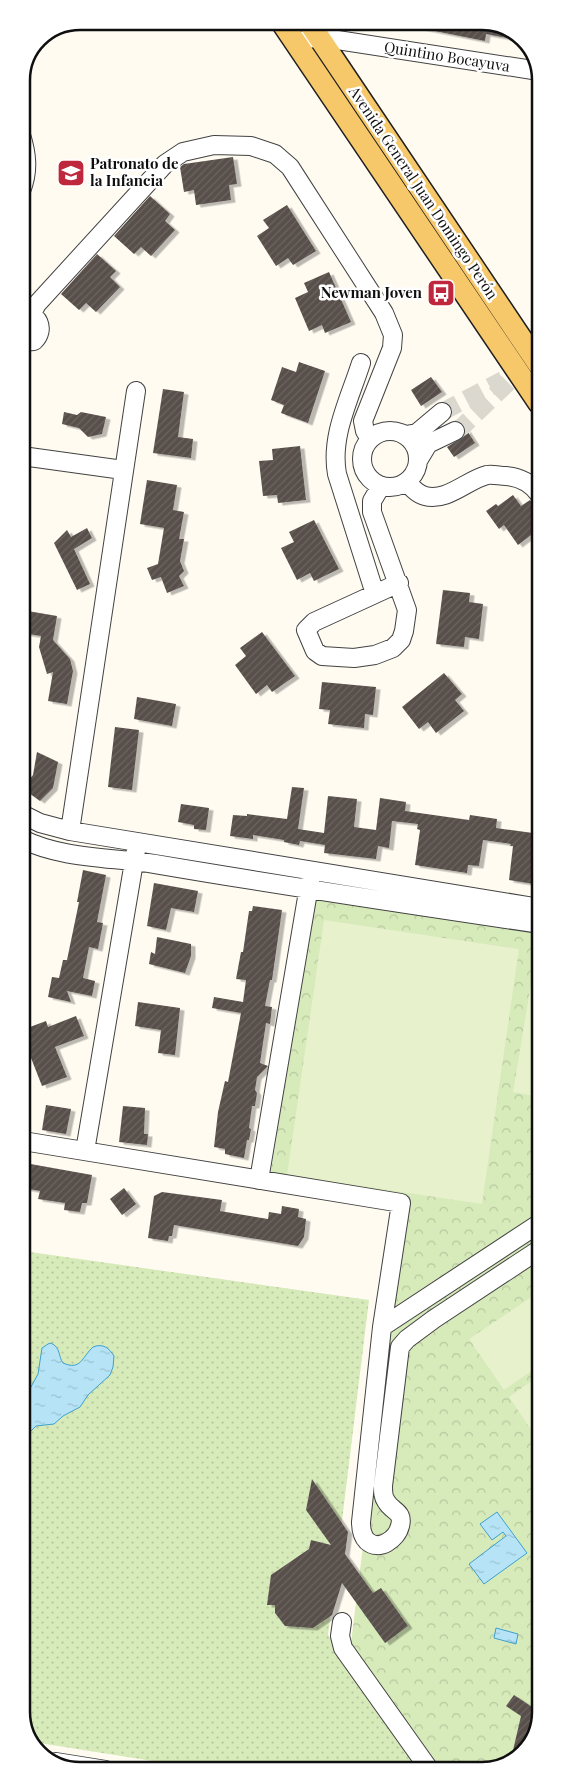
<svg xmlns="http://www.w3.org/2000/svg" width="562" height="1792" viewBox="0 0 562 1792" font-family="'Playfair Display',serif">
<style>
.grass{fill:url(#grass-dots)}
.park{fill:url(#park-crowns)}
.pitch{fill:#e7f1cc}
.water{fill:url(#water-ripples);stroke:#3da0cd}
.building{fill:url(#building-hatch);filter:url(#shadow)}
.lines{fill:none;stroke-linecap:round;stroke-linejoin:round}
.minor-tunnel{stroke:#dbd8cf;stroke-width:18;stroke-dasharray:18 9;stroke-linecap:butt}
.minor-casing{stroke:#424242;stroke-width:20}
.major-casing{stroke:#202020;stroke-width:24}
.minor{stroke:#fff;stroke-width:18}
.major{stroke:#f7c869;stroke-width:21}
.labels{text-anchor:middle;stroke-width:5;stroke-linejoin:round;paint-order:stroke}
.street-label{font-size:15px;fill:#0f0f0f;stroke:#fff}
.poi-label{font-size:15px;font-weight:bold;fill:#0f0f0f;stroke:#fff;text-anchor:start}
.rim{fill:none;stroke:#0f0f0f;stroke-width:2.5}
</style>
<defs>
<pattern id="grass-dots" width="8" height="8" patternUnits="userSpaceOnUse" patternTransform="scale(1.25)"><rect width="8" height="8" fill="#d7eaba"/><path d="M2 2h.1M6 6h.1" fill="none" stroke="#b7c89f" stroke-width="1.8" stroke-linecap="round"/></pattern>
<pattern id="park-crowns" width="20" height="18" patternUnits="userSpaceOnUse" patternTransform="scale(1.25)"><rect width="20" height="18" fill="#d7eaba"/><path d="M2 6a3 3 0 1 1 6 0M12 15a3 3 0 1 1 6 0" fill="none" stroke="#b7c89f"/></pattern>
<pattern id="water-ripples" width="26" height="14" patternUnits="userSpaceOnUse" patternTransform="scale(1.25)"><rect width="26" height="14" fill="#b6e4f6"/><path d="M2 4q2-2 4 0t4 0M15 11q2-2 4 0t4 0" fill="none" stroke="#9bc2d2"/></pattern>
<pattern id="building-hatch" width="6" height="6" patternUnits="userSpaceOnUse" patternTransform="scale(1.25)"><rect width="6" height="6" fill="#584f4b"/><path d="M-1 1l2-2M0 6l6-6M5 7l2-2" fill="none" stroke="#6b6461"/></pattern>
<filter id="shadow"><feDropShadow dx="4.5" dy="2.5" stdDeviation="0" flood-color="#0004"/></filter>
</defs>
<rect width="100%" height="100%" fill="#fffbf1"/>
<!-- grass -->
<path class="grass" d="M23 1251 369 1300 328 1635 418 1769 209 1770 33 1742 23 1727Z"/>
<!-- park -->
<path class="park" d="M315 899 540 933 541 1712 528 1748 497 1769H438L351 1643 406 1198 270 1177Z"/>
<!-- pitch -->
<path class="pitch" d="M324 920 519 949 482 1204 287 1175Z
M535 960 540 961V1097L513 1092Z
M536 1294 540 1301V1365L504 1390 469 1339Z
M540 1375V1443L509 1397Z"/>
<!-- water -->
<path class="water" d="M51 1343C61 1348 58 1356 63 1363 81 1371 82 1357 93 1347 103 1343 109 1348 114 1356L113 1367 110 1375 88 1395 80 1407 63 1416 54 1424 36 1426 28 1434 23 1449V1421L25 1416 26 1396 38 1374 42 1348 48 1344Z
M497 1512 527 1553 484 1584 469 1564 506 1536 503 1532 492 1540 480 1524Z
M496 1628 518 1634 516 1644 494 1638Z"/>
<!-- building -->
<path class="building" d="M421 21H486L519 35 518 40 486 34 485 41 420 28Z
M233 157 237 184 229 185 231 200 196 205 194 190 184 192 180 167 184 164Z
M150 196 170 214 165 221 175 230 151 256 141 247 134 254 114 236Z
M287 205 316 251 293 265 288 258 276 266 257 236 269 228 263 220Z
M97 254 116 271 110 277 120 287 96 312 86 303 79 310 61 294Z
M329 272 351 322 325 333 322 325 309 331 295 298 308 292 304 283Z
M299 362 325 371 308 423 281 413 284 405 271 400 282 367 296 372Z
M431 377 442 392 421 406 411 390Z
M163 389 184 392 178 437 193 439 191 458 153 453Z
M64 412 77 415 81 412 106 417 102 434 88 437 79 428 62 424Z
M466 429 475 443 454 457 447 447 463 437Z
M300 446 306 500 278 503 277 495 263 496 259 461 273 460 272 449Z
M147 480 177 485 173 510 184 512 179 539H184L180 561 184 571 179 576 184 586 167 593 161 577 152 580 147 568 158 564 164 528 140 524Z
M513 495 521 506 530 500 539 512V529L518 545 504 525 499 529 486 511 496 504 498 506Z
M314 520 339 569 314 581 310 573 297 580 281 548 294 542 289 532Z
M87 528 92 538 74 549 90 584 77 590 54 543 67 530 71 537Z
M443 590 470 593 469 602 483 604 479 639 465 637 464 647 436 644Z
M22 610 57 616 53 640 70 659 73 671 67 704 48 701 53 672 47 674 39 647 41 636 22 633Z
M262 632 295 676 272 692 267 685 256 694 235 665 246 656 240 648Z
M444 673 462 694 455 700 464 711 436 733 428 722 419 729 402 707Z
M322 682 376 687 373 715 365 714 364 728 328 724 330 710 319 709Z
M137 697 176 704 172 726 134 719Z
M115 727 139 730 132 790 108 787Z
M37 752 58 762 53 788 40 801 22 788 33 775Z
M292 787 304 788 298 829 324 833 328 796 357 799 354 827 376 830 380 798 406 802 405 811 469 820 470 815 497 819 496 828 540 834 536 868 540 869V885L509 880 513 846H510L511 844 483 840 479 866 468 865 467 873 415 865 420 830 417 829 418 824 392 821 389 848 378 846 376 859 324 853 325 845 300 841 299 845 284 842V840L253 835V839L230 836 233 815 247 816V814L287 819Z
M181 804 209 808 206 830 194 829V825L178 822Z
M83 870 106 875 97 922 103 923 98 949 89 947 83 978 95 981 92 996 67 991 71 1002 48 997 52 977 59 978 63 960H67L79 902H77Z
M154 883 198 891 194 912 171 908 166 930 147 926Z
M253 906 282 910 272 980H270L265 1006 272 1007 270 1024 266 1023 260 1063 268 1066 257 1077 255 1090 257 1093 255 1106H252L249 1128 251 1129 249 1140H247L244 1158 225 1154V1149L214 1147 218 1112 225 1081 228 1082 241 1013 212 1008 214 997 243 1002 246 980 236 979 241 952H243L249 911H252Z
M157 937 191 944V956L185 973 149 964 151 952 155 954Z
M138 1002 180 1008 175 1055 158 1053 161 1030 135 1026Z
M76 1016 84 1036 55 1047 67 1077 42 1086 22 1035V1030L46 1021 48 1027Z
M46 1105 71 1109 66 1134 42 1130Z
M123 1106 145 1108 144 1134H148L147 1145 119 1142Z
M25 1163 92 1175 87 1203H82L80 1212 64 1210 65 1203 38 1199 40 1191 23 1188Z
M124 1188 136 1204 122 1215 110 1199Z
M162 1192 222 1200 220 1211 268 1219 269 1212 281 1214 282 1206 299 1209 298 1217 306 1219 304 1237 298 1246 174 1225 172 1236H169L168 1241 148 1238 154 1196Z
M312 1479 348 1532 345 1554 373 1593 381 1588 408 1626 385 1643 342 1583 332 1615 313 1628 285 1626 275 1613V1605H267L271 1575 309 1549 311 1540 331 1545 306 1510Z
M514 1695 541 1713 528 1748 511 1759 521 1716 506 1706Z"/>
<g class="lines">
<!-- minor-tunnel -->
<path class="minor-tunnel" d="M442 412 503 380
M455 431 463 426 519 372"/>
<defs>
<path id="minor" d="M295 42 318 37 539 71
M21 135C27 154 29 171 21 191
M22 315C38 311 46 330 34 341L22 342
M31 315 37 304 165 164 183 152 214 145 251 146 275 154 290 167 384 313 393 335 392 348 363 421 365 431 370 439
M361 363C350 398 330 436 337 474L375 594
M362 459a28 28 0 1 1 56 0a28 28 0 1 1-56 0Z
M406 435 417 433 442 412
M22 456 123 470
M419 459 428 444 455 431
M407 482C412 488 417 494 425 496 447 502 467 480 487 475 493 474 500 476 506 476 519 477 531 483 539 494
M381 486 372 501V512L407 610 404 631 401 640 393 648 375 655 354 658 322 656 315 651 306 630 314 622 399 583
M22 814 40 823 70 831 540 908
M70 831 136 391
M22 839C62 859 111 857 155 864 283 886 411 905 540 924
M23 1141 401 1203 382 1327
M85 1151 136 850
M259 1180 310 880
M540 1223 382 1327 361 1522C361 1529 362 1536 367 1541 379 1552 397 1539 400 1526 404 1511 392 1512 386 1501 383 1497 383 1492 383 1486L400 1347 407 1339 434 1319 540 1249
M342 1622 340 1636 343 1648 429 1769
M56 1762 106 1770"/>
<path id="major" d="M281 21 539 403
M308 21 539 365"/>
</defs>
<!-- minor casing -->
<use href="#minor" class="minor-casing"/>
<!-- major casing -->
<use href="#major" class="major-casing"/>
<!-- minor -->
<use href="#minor" class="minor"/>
<!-- major -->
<use href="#major" class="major"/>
</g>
<!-- icons -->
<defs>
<symbol id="school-square" viewBox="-11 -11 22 22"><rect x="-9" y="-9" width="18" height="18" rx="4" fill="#bf273c" stroke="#fff"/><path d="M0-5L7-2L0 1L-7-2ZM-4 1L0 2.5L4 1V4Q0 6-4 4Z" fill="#fff"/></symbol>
<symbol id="bus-square" viewBox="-11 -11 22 22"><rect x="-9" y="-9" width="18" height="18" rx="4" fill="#bf273c" stroke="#fff"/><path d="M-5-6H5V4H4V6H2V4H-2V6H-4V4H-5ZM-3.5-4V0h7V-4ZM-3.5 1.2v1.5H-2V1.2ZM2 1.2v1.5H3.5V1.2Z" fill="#fff"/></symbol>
</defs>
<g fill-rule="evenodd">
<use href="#school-square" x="55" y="157" width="32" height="32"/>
<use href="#bus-square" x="425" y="277" width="32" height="32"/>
</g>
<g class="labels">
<!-- street labels -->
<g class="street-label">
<text transform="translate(447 57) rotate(9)" y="5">Quintino Bocayuva</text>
<text transform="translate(423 193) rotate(56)" y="5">Avenida General Juan Domingo Perón</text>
</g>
<!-- poi labels -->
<g class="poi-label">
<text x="90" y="169">Patronato de<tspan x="90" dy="17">la Infancia</tspan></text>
<text x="422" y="298" text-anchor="end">Newman Joven</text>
</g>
</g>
<!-- crop -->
<path d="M0 0H562V1792H0ZM80 30H482A50 50 0 0 1 532 80V1712A50 50 0 0 1 482 1762H80A50 50 0 0 1 30 1712V80A50 50 0 0 1 80 30Z" fill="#fff" fill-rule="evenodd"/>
<path class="rim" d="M80 30H482A50 50 0 0 1 532 80V1712A50 50 0 0 1 482 1762H80A50 50 0 0 1 30 1712V80A50 50 0 0 1 80 30Z"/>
</svg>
